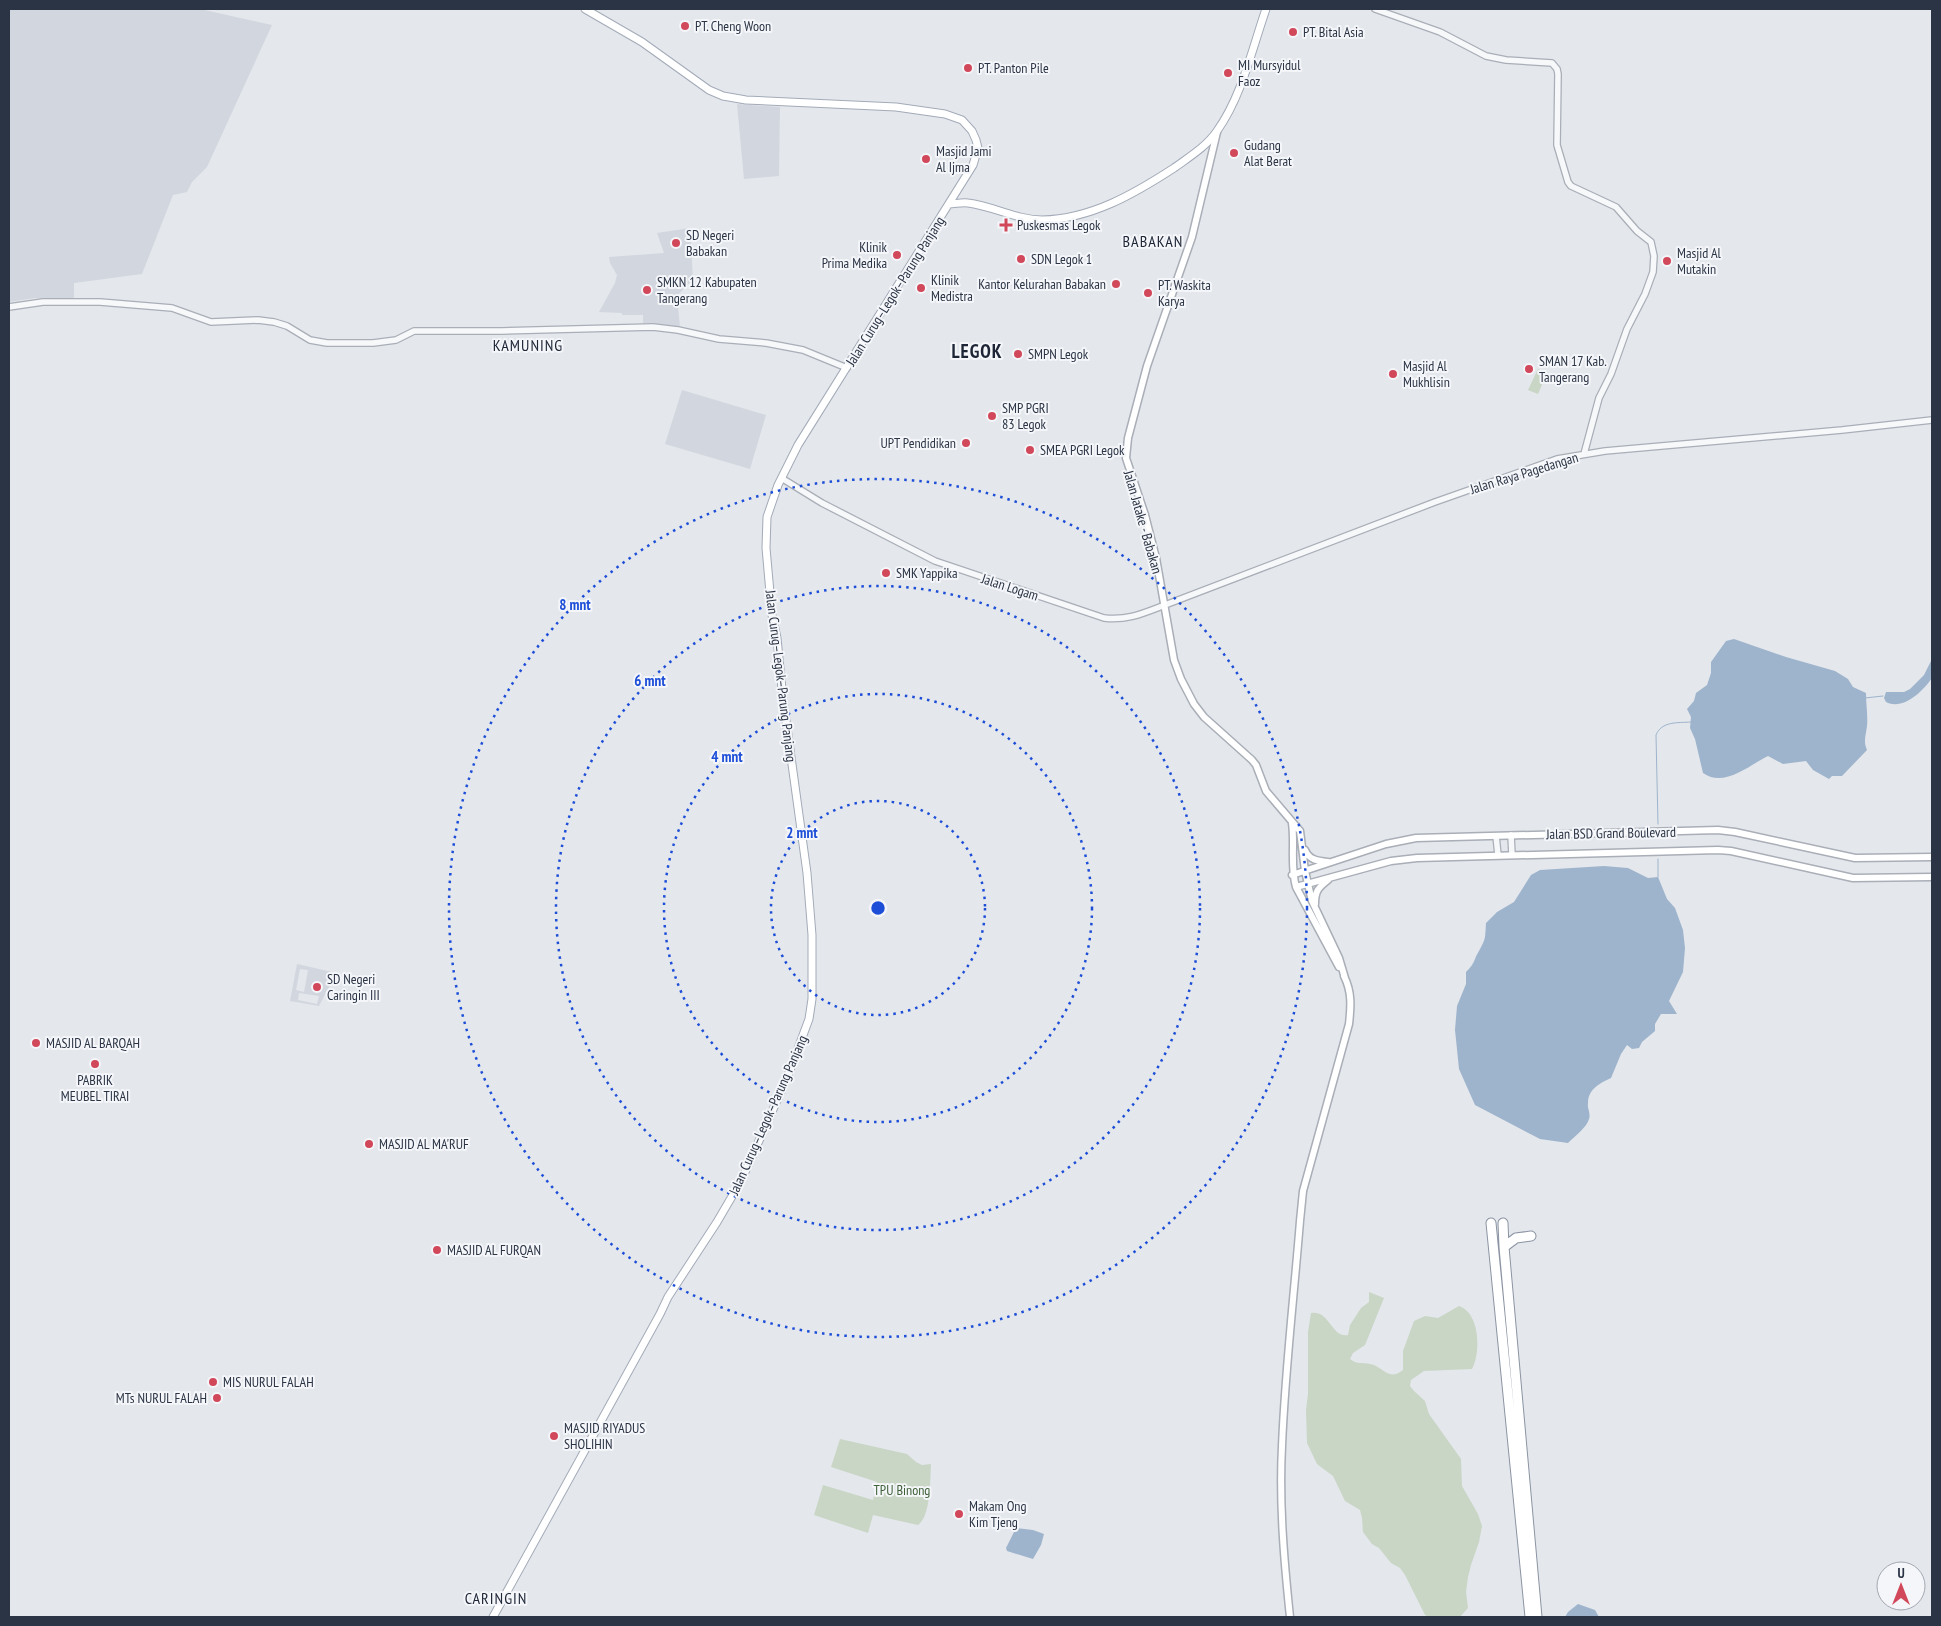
<svg xmlns="http://www.w3.org/2000/svg" width="1941" height="1626" viewBox="0 0 1941 1626" font-family="'PT Sans Narrow',sans-serif">
<style>
.built{fill:#d2d6de;fill-rule:evenodd}
.green{fill:#c9d6c5}
.water{fill:#9eb4cc}
.lines{fill:none;stroke-linecap:round;stroke-linejoin:round}
.stream{stroke:#9eb4cc;stroke-width:1}
.tertiary-casing{stroke:#a9aeb7;stroke-width:8}
.secondary-casing{stroke:#a9aeb7;stroke-width:9}
.primary-casing{stroke:#a3abb8;stroke-width:9}
.motorway-casing{stroke:#8b94a3;stroke-width:11}
.tertiary{stroke:#f7f8fa;stroke-width:5.5}
.secondary{stroke:#fff;stroke-width:6}
.primary{stroke:#fff;stroke-width:7}
.motorway{stroke:#fff;stroke-width:9}
.ring{fill:none;stroke:#1d4ed8;stroke-width:2.5;stroke-dasharray:2.5 5}
.poi-dot{fill:#d1485b;stroke:#f4f6f9;stroke-width:2}
.labels{text-anchor:middle;stroke-width:4;stroke-linejoin:round;paint-order:stroke}
.poi-label{font-size:14px;fill:#2b3445;stroke:#f4f6f9;text-anchor:start}
.street-label{font-size:14px;fill:#2b3445;stroke:#f4f6f9}
.park-label{font-size:14px;fill:#3f6138;stroke:#f4f6f9}
.quarter-label{font-size:16px;letter-spacing:1px;fill:#1d2536;stroke:#f4f6f9}
.district-label{font-size:19px;font-weight:bold;letter-spacing:1px;fill:#1d2536;stroke:#f4f6f9}
.centre{fill:#1d4ed8;stroke:#f4f6f9;stroke-width:2.5}
.ring-label{font-size:15px;text-anchor:middle;font-weight:bold;fill:#1d4ed8;stroke:#f4f6f9;stroke-width:4;stroke-linejoin:round;paint-order:stroke}
</style>
<rect width="100%" height="100%" fill="#e4e7ec"/>
<!-- built -->
<path class="built" d="M9 9H200L272 25 207 167 192 182 187 192 173 195 142 274 74 283V300L35 298 9 302Z
M737 104 780 107 779 176 744 179Z
M690 228 693 279 677 296 680 327 643 323V315H622V313L599 312 615 283 617 275 610 263 609 257 664 253 657 233Z
M682 390 766 415 750 469 665 444Z
M297 964 332 972 331 983 319 1006 290 1001ZM300 969 308 970 304 992 296 990ZM299 993 319 996 317 1004 298 1000Z"/>
<!-- green -->
<path class="green" d="M1538 369 1547 373 1538 394 1528 390Z
M1369 1292 1384 1298 1365 1345 1353 1353 1350 1359C1357 1365 1362 1362 1370 1364 1383 1366 1388 1382 1403 1370V1351L1414 1321 1425 1316 1438 1318 1459 1306C1480 1313 1481 1352 1472 1369L1424 1371 1411 1380 1410 1386 1414 1391 1425 1401 1429 1414 1461 1459 1462 1486 1478 1514 1482 1526 1479 1542 1471 1565 1468 1577 1466 1592 1468 1608 1460 1617H1429L1425 1615 1405 1575 1400 1568 1391 1563 1379 1548 1372 1544 1363 1532 1362 1518 1360 1510 1345 1501 1333 1476 1317 1464 1307 1443 1306 1410 1308 1394V1332L1311 1313C1330 1310 1331 1338 1348 1335L1350 1325 1361 1308 1369 1302Z
M840 1439 907 1454 916 1462 922 1465 931 1464C930 1480 931 1516 918 1525L873 1515 868 1533 814 1515 823 1485 873 1500 877 1482 831 1467Z"/>
<!-- water -->
<path class="water" d="M1734 639 1786 657 1835 671 1848 679 1853 687 1866 693C1866 704 1868 716 1867 726 1866 735 1863 741 1867 750L1842 776H1832L1829 779 1813 770 1806 761 1783 764 1768 756C1748 766 1724 788 1703 773L1695 739 1690 728 1691 717 1687 709 1694 701 1696 693 1707 685 1711 673V662L1726 641Z
M1932 659V678C1923 691 1903 711 1886 702L1884 698 1886 692H1904L1910 689 1924 675Z
M1604 866 1628 868 1648 878 1658 877 1667 899 1675 908 1683 930 1685 948 1683 972 1669 1001 1677 1014H1661L1655 1024V1031L1642 1042 1639 1048 1632 1049 1627 1045 1621 1054 1611 1078C1600 1083 1588 1089 1588 1103 1587 1109 1591 1113 1589 1119 1587 1127 1575 1136 1568 1143L1540 1139 1475 1105 1459 1069 1455 1030 1457 1006 1466 984V972C1476 962 1473 961 1479 951 1486 938 1485 939 1486 923L1497 912 1514 902 1531 875 1540 870Z
M1016 1528 1033 1530 1044 1534 1041 1545 1033 1559 1007 1551 1006 1548Z
M1578 1604 1595 1610 1599 1617H1565L1568 1612Z"/>
<g class="lines">
<!-- stream -->
<path class="stream" d="M1865 698 1883 696
M1658 824 1656 735C1662 721 1677 723 1691 722
M1658 859V877"/>
<defs>
<path id="tertiary" d="M1375 9 1440 32 1486 56 1506 60 1552 63 1557 69 1558 74 1557 145 1568 182 1571 186 1616 207 1637 231 1651 242 1654 256 1653 272 1645 294 1627 329 1611 374 1599 398 1584 454
M9 307 43 302H100L172 308 211 322 258 320 274 322 287 326 310 340 327 343H373L396 340 414 331H502L653 327 678 330 719 339 766 343 803 350 847 368
M783 479 822 503 935 561 1104 618C1127 621 1144 613 1165 605L1435 502 1557 459 1605 451 1842 430 1932 420
M1511 835 1512 855
M1496 836 1498 855"/>
<path id="secondary" d="M1217 132 1192 237 1147 366 1128 438 1126 458 1145 515 1156 558 1174 660 1181 679 1194 704 1204 717 1252 760 1256 765 1266 791 1300 831 1305 871 1312 901 1339 958 1345 978
M1292 823C1295 844 1290 866 1296 887L1339 967
M1305 850C1309 860 1318 861 1328 862
M1292 875 1386 844 1416 838 1718 830 1735 832 1855 858 1932 857
M1296 887 1391 861 1417 858 1718 850 1731 851 1853 878 1932 877
M1315 904C1315 891 1318 888 1328 880
M1290 1617C1284 1560 1279 1503 1282 1446 1285 1371 1294 1296 1300 1221L1303 1191 1349 1024C1351 1006 1352 992 1344 976"/>
<path id="primary" d="M949 204C955 204 962 202 968 203 993 206 1017 220 1042 220 1091 219 1134 194 1174 168 1189 157 1206 147 1217 131 1242 96 1252 49 1266 9
M493 1617 660 1314 668 1297 717 1222 741 1181 787 1078 809 1019 812 999V935L807 873 783 699 777 638 772 615 766 548 767 517 778 485 798 445 973 165 978 148 976 140 972 131 962 120 945 114 896 107 746 100 723 96 709 90 642 42 585 9"/>
<path id="motorway" d="M1491 1223 1530 1617
M1503 1223 1504 1247 1537 1617
M1504 1247 1516 1238 1531 1236"/>
</defs>
<!-- tertiary casing -->
<use href="#tertiary" class="tertiary-casing"/>
<!-- secondary casing -->
<use href="#secondary" class="secondary-casing"/>
<!-- primary casing -->
<use href="#primary" class="primary-casing"/>
<!-- motorway casing -->
<use href="#motorway" class="motorway-casing"/>
<!-- tertiary -->
<use href="#tertiary" class="tertiary"/>
<!-- secondary -->
<use href="#secondary" class="secondary"/>
<!-- primary -->
<use href="#primary" class="primary"/>
<!-- motorway -->
<use href="#motorway" class="motorway"/>
</g>
<!-- distance rings -->
<g class="ring">
<circle cx="878" cy="908" r="107"/>
<circle cx="878" cy="908" r="214"/>
<circle cx="878" cy="908" r="322"/>
<circle cx="878" cy="908" r="429"/>
</g>
<!-- markers -->
<g class="poi-dot">
<circle cx="685" cy="26" r="5"/>
<circle cx="1293" cy="32" r="5"/>
<circle cx="968" cy="68" r="5"/>
<circle cx="1228" cy="73" r="5"/>
<circle cx="1234" cy="153" r="5"/>
<circle cx="926" cy="159" r="5"/>
<path d="M1003.5 217.5h5v5h5v5h-5v5h-5v-5h-5v-5h5z"/>
<circle cx="676" cy="243" r="5"/>
<circle cx="897" cy="255" r="5"/>
<circle cx="1021" cy="259" r="5"/>
<circle cx="1667" cy="261" r="5"/>
<circle cx="1116" cy="284" r="5"/>
<circle cx="921" cy="288" r="5"/>
<circle cx="647" cy="290" r="5"/>
<circle cx="1148" cy="293" r="5"/>
<circle cx="1018" cy="354" r="5"/>
<circle cx="1529" cy="369" r="5"/>
<circle cx="1393" cy="374" r="5"/>
<circle cx="992" cy="416" r="5"/>
<circle cx="966" cy="443" r="5"/>
<circle cx="1030" cy="450" r="5"/>
<circle cx="886" cy="573" r="5"/>
<circle cx="317" cy="987" r="5"/>
<circle cx="36" cy="1043" r="5"/>
<circle cx="95" cy="1064" r="5"/>
<circle cx="369" cy="1144" r="5"/>
<circle cx="437" cy="1250" r="5"/>
<circle cx="213" cy="1382" r="5"/>
<circle cx="217" cy="1398" r="5"/>
<circle cx="554" cy="1436" r="5"/>
<circle cx="959" cy="1514" r="5"/>
</g>
<g class="labels">
<!-- poi labels -->
<g class="poi-label">
<text x="695" y="31">PT. Cheng Woon</text>
<text x="1303" y="37">PT. Bital Asia</text>
<text x="1238" y="70">MI Mursyidul<tspan x="1238" dy="16">Faoz</tspan></text>
<text x="978" y="73">PT. Panton Pile</text>
<text x="1244" y="150">Gudang<tspan x="1244" dy="16">Alat Berat</tspan></text>
<text x="936" y="156">Masjid Jami<tspan x="936" dy="16">Al Ijma</tspan></text>
<text x="1017" y="230">Puskesmas Legok</text>
<text x="686" y="240">SD Negeri<tspan x="686" dy="16">Babakan</tspan></text>
<text x="887" y="252" text-anchor="end">Klinik<tspan x="887" dy="16">Prima Medika</tspan></text>
<text x="1677" y="258">Masjid Al<tspan x="1677" dy="16">Mutakin</tspan></text>
<text x="1031" y="264">SDN Legok 1</text>
<text x="931" y="285">Klinik<tspan x="931" dy="16">Medistra</tspan></text>
<text x="657" y="287">SMKN 12 Kabupaten<tspan x="657" dy="16">Tangerang</tspan></text>
<text x="1106" y="289" text-anchor="end">Kantor Kelurahan Babakan</text>
<text x="1158" y="290">PT. Waskita<tspan x="1158" dy="16">Karya</tspan></text>
<text x="1028" y="359">SMPN Legok</text>
<text x="1539" y="366">SMAN 17 Kab.<tspan x="1539" dy="16">Tangerang</tspan></text>
<text x="1403" y="371">Masjid Al<tspan x="1403" dy="16">Mukhlisin</tspan></text>
<text x="1002" y="413">SMP PGRI<tspan x="1002" dy="16">83 Legok</tspan></text>
<text x="956" y="448" text-anchor="end">UPT Pendidikan</text>
<text x="1040" y="455">SMEA PGRI Legok</text>
<text x="896" y="578">SMK Yappika</text>
<text x="327" y="984">SD Negeri<tspan x="327" dy="16">Caringin III</tspan></text>
<text x="46" y="1048">MASJID AL BARQAH</text>
<text x="95" y="1085" text-anchor="middle">PABRIK<tspan x="95" dy="16">MEUBEL TIRAI</tspan></text>
<text x="379" y="1149">MASJID AL MA'RUF</text>
<text x="447" y="1255">MASJID AL FURQAN</text>
<text x="223" y="1387">MIS NURUL FALAH</text>
<text x="207" y="1403" text-anchor="end">MTs NURUL FALAH</text>
<text x="564" y="1433">MASJID RIYADUS<tspan x="564" dy="16">SHOLIHIN</tspan></text>
<text x="969" y="1511">Makam Ong<tspan x="969" dy="16">Kim Tjeng</tspan></text>
</g>
<!-- street labels -->
<g class="street-label">
<text transform="translate(895 291) rotate(-58)" y="5">Jalan Curug–Legok–Parung Panjang</text>
<text transform="translate(1524 473) rotate(-17)" y="5">Jalan Raya Pagedangan</text>
<text transform="translate(1143 522) rotate(74)" y="5">Jalan Jatake - Babakan</text>
<text transform="translate(1010 587) rotate(18)" y="5">Jalan Logam</text>
<text transform="translate(781 676) rotate(83)" y="5">Jalan Curug–Legok–Parung Panjang</text>
<text transform="translate(1611 833) rotate(-1)" y="5">Jalan BSD Grand Boulevard</text>
<text transform="translate(768 1115) rotate(-66)" y="5">Jalan Curug–Legok–Parung Panjang</text>
</g>
<!-- park labels -->
<g class="park-label">
<text x="902" y="1495">TPU Binong</text>
</g>
<!-- quarter labels -->
<g class="quarter-label">
<text x="1153" y="247">BABAKAN</text>
<text x="528" y="351">KAMUNING</text>
<text x="496" y="1604">CARINGIN</text>
</g>
<!-- district labels -->
<g class="district-label">
<text x="977" y="358">LEGOK</text>
</g>
</g>
<circle cx="878" cy="908" r="8" class="centre"/>
<g class="ring-label">
<text x="575" y="610">8 mnt</text>
<text x="650" y="686">6 mnt</text>
<text x="727" y="762">4 mnt</text>
<text x="802" y="838">2 mnt</text>
</g>
<!-- border -->
<rect width="1941" height="1626" fill="none" stroke="#2b3445" stroke-width="20"/>
<!-- north arrow -->
<g transform="translate(1901 1586)"><circle r="24" fill="#f4f6f9" stroke="#a4a8b1"/>
<path d="M0-4L9 19L0 12L-9 19Z" fill="#d1485b"/>
<text y="-8" font-size="14" font-weight="bold" text-anchor="middle" fill="#2b3445">U</text>
</g>
</svg>
